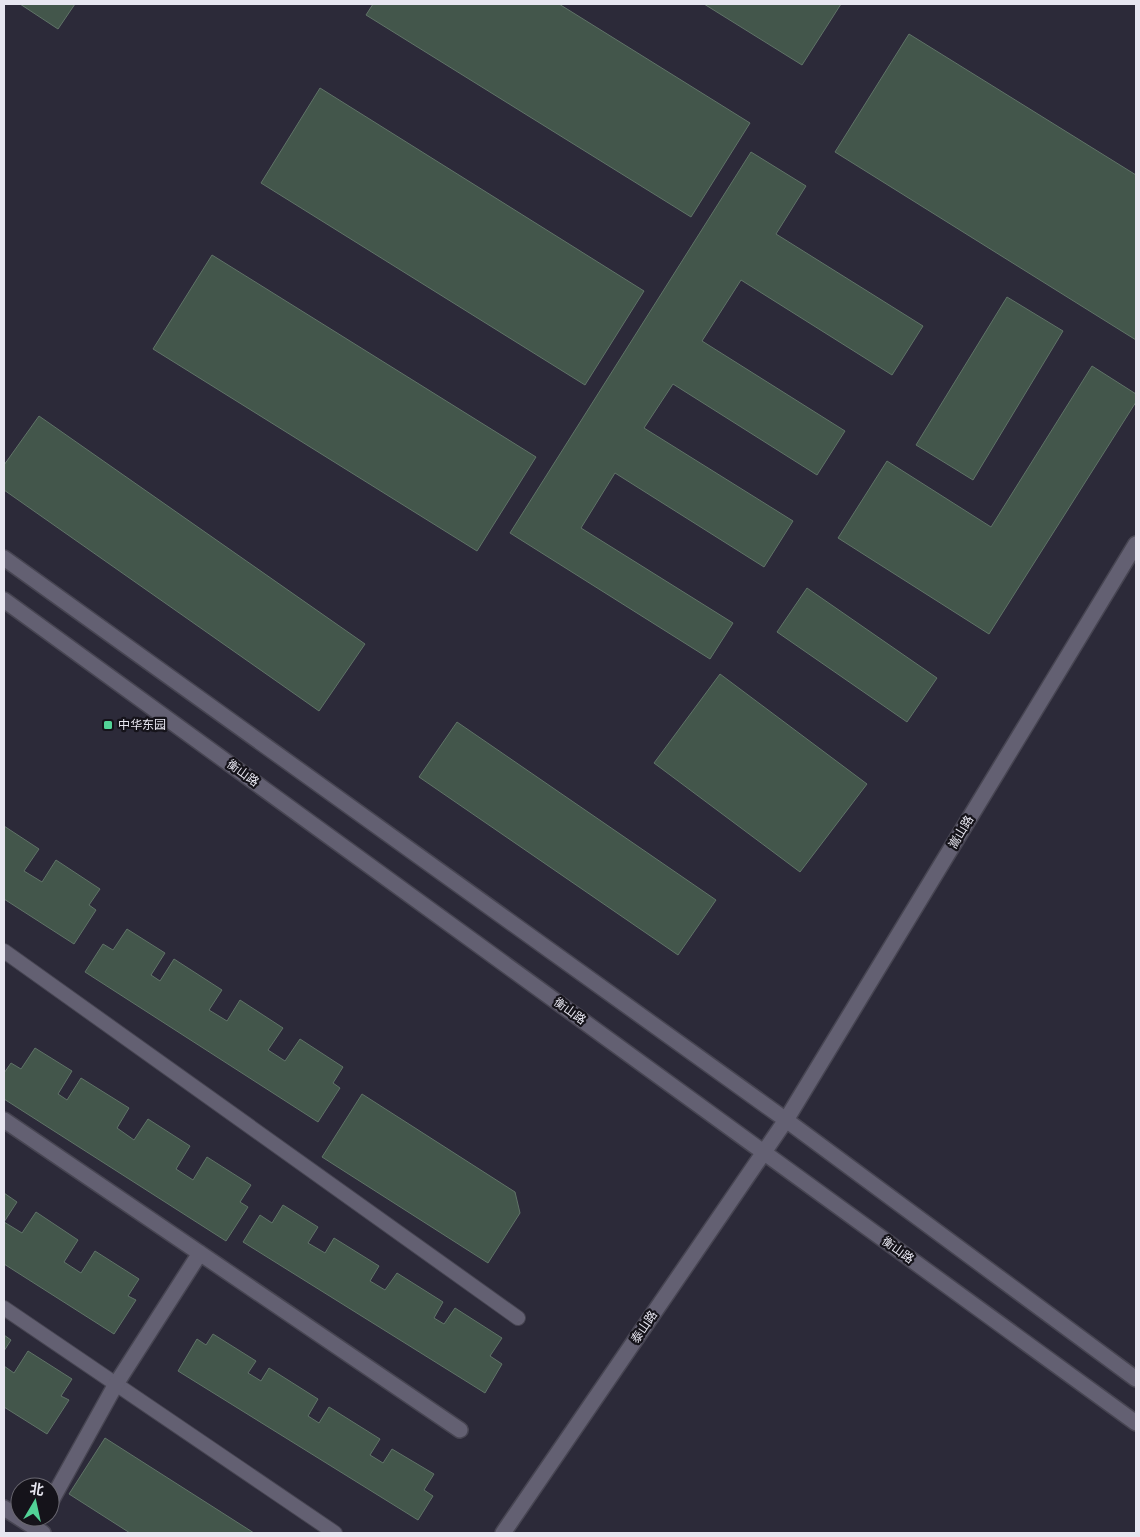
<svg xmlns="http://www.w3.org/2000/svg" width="1140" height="1537" viewBox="0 0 1140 1537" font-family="Manrope,'Noto Sans SC',sans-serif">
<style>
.building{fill:#43564b;stroke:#607368}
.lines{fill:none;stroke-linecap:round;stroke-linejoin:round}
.lane-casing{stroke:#474552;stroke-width:16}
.street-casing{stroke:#474552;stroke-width:18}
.secondary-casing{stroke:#474552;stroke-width:18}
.lane{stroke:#636072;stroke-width:14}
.street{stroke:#636072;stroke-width:15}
.secondary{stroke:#636072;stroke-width:15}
.poi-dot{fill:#52d397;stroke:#15131a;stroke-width:2}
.labels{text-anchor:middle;stroke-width:4.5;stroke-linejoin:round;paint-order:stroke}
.poi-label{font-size:12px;fill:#e7e6f0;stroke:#15131a;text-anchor:start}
.street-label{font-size:12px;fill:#e7e6f0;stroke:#15131a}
</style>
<rect width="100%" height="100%" fill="#2c2a39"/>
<!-- building -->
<path class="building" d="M20 4H75L58 29Z
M373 4H559L750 123 691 217 366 15Z
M704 4H841L802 65Z
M909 34 1136 175V340L835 152Z
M320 88 644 291 585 385 261 183Z
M751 152 806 186 776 234 923 326 892 375 741 280 702 341 845 431 817 475 673 384 644 428 793 521 764 567 615 473 581 528 733 623 710 659 510 533Z
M212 255 536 457 477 551 153 349Z
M1007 297 1063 331 973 480 916 445Z
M1092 366 1136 394V402L989 634 838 538 887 461 991 527Z
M39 416 365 644 319 711 4 490V465Z
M807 588 937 678 907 722 777 632Z
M720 674 867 784 800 872 654 763Z
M457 722 716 900 678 955 419 777Z
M4 826 39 849 24 871 42 882 56 860 100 889 89 905 96 910 74 944 4 899Z
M127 929 165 953 151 975 160 981 174 959 222 990 209 1010 227 1021 240 1000 283 1028 268 1050 285 1061 300 1039 343 1067 333 1083 340 1088 318 1122 85 972 103 944 113 950Z
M35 1048 72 1071 58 1094 67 1100 81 1078 129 1108 117 1128 134 1140 148 1119 190 1146 176 1169 193 1180 207 1157 251 1185 240 1202 248 1207 226 1241 4 1099V1073L11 1063 21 1069Z
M362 1094 515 1192 520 1213 488 1263 322 1157Z
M4 1193 17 1202 4 1222 22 1233 36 1212 78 1240 64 1262 81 1273 95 1251 139 1279 128 1296 136 1300 114 1334 4 1264Z
M283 1205 318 1227 308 1243 325 1253 334 1238 379 1266 370 1281 385 1290 397 1273 443 1302 434 1318 444 1324 455 1308 502 1338 490 1356 502 1364 485 1393 243 1242 260 1215 272 1223Z
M213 1334 256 1361 248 1373 261 1381 269 1368 318 1399 308 1416 319 1423 329 1407 380 1439 370 1455 383 1463 392 1449 434 1474 424 1490 433 1496 418 1520 178 1371 197 1339 206 1345Z
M4 1335 11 1340 4 1351Z
M28 1351 72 1379 61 1396 69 1400 47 1434 4 1407V1366L14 1373Z
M105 1438 254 1533H130L69 1494Z"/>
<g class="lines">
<defs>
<path id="lane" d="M4 951 518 1318
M4 1308 335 1533"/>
<path id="street" d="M4 1120 460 1430
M50 1503 116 1384 200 1253
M4 1508 43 1533"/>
<path id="secondary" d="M4 558 786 1120 1136 1379
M4 600 1136 1423
M503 1533 786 1120 1136 544"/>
</defs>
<!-- lane casing -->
<use href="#lane" class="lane-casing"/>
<!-- street casing -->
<use href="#street" class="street-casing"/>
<!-- secondary casing -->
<use href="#secondary" class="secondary-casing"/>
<!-- lane -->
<use href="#lane" class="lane"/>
<!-- street -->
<use href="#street" class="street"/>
<!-- secondary -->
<use href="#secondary" class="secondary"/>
</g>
<!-- markers -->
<rect class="poi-dot" x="103" y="720" width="10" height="10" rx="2.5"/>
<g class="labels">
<!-- poi labels -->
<g class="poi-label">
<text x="118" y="729">中华东园</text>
</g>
<!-- street labels -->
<g class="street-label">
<text transform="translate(243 773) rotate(36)" y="4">衡山路</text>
<text transform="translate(961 832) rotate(-59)" y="4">嵩山路</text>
<text transform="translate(570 1011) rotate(36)" y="4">衡山路</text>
<text transform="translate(898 1250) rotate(36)" y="4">衡山路</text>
<text transform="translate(644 1327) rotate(-56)" y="4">泰山路</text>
</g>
</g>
<!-- border -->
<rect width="1140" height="1537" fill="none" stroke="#e7e6f0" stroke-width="10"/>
<!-- north arrow -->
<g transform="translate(35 1502) rotate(9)"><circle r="24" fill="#15131a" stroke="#696770"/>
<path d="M0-4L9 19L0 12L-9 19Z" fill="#52d397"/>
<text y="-8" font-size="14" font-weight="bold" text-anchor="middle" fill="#e7e6f0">北</text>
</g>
</svg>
